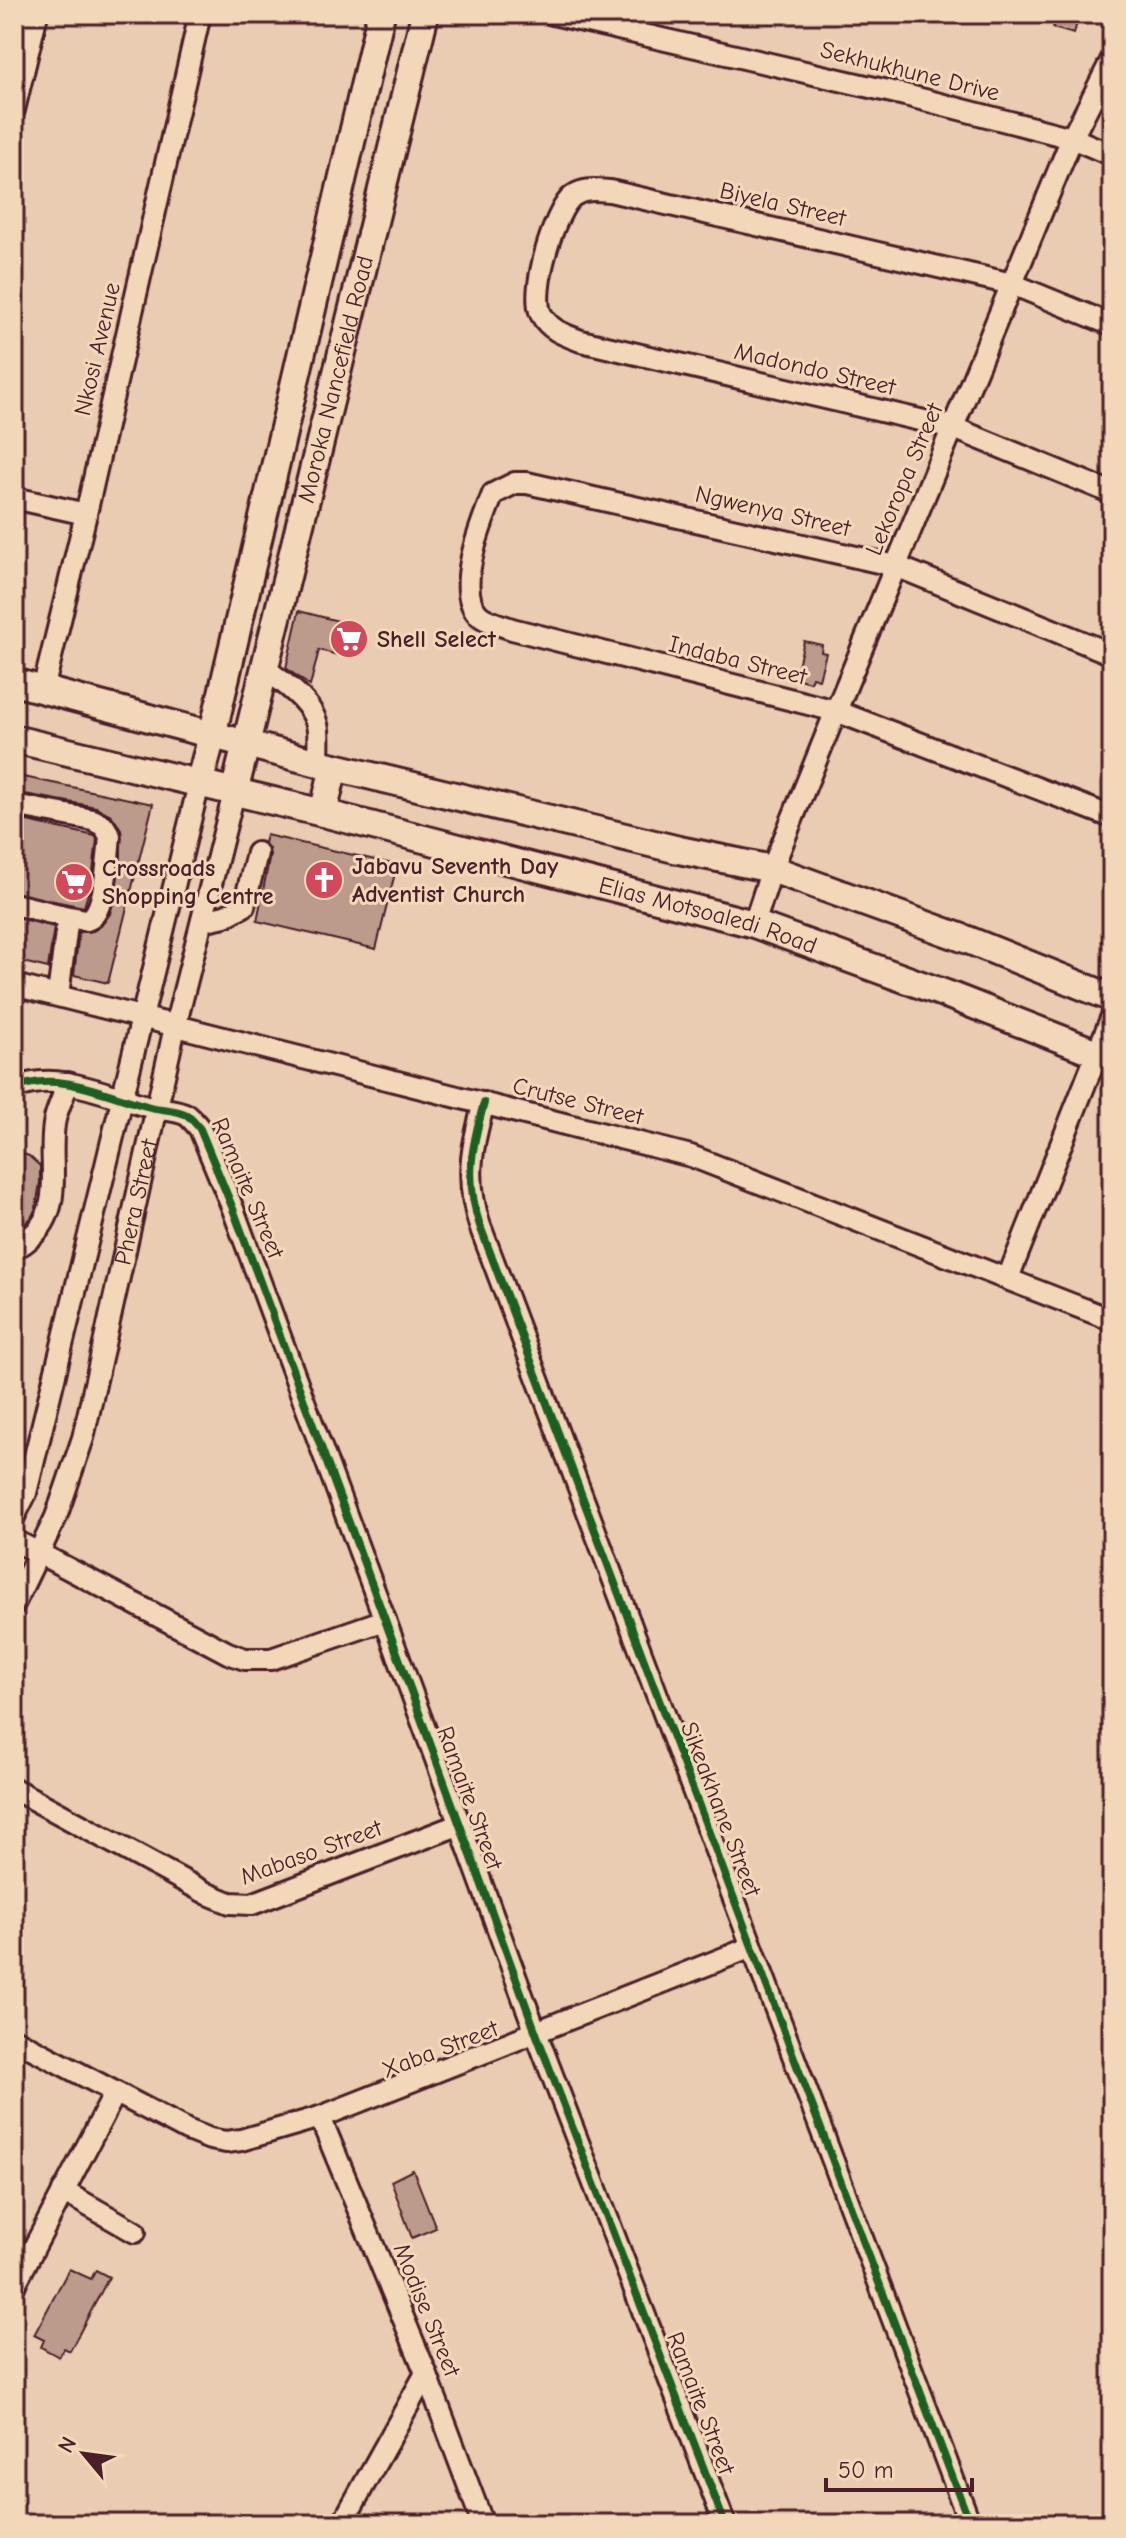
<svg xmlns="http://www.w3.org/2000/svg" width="1126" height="2538" viewBox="0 0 1126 2538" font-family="'Comic Neue',sans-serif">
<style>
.building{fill:#bc9b8c;stroke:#4a1f2b;stroke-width:2}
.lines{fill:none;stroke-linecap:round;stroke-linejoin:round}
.minor-casing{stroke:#4a1f2b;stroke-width:26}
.major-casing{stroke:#4a1f2b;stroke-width:32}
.minor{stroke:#f3d7b9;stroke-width:20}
.major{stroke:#f3d7b9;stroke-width:26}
.cycleway-casing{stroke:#f3d7b9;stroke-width:13}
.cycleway{stroke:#1b5e20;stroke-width:8}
.labels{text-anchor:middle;stroke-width:6;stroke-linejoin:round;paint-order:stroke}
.street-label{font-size:24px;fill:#4a1f2b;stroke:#f3d7b9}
.poi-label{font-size:24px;font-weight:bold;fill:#4a1f2b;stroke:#f3d7b9;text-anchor:start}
</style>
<rect width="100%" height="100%" fill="#e9ccb1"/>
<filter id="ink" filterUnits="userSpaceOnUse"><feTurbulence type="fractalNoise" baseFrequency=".0125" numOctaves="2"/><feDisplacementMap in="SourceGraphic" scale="16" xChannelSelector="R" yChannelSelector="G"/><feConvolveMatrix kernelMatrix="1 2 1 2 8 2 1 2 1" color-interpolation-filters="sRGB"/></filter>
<g filter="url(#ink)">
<!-- building -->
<path class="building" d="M1056 14H1079L1074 34 1053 28Z
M299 611 346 623 338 655 319 650 310 686 286 668Z
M804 641 822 645 821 652 826 653 819 679 812 677 810 682 795 678Z
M14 775 153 804 108 983 74 975 79 932 93 931 101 926 110 914 114 900 121 856V829L111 815 96 807 14 792Z
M14 818 95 836 97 839 92 880 84 907 14 893Z
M266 835 397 865 376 949 257 921 270 855 269 849 264 843Z
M14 917 54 927 48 968 14 960Z
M14 1151 29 1156 40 1166V1182L36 1208 31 1218 14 1233Z
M413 2170 436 2228 412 2238 391 2181Z
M69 2269 91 2279 96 2270 109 2277 70 2351 64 2348 59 2357 41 2347 44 2340 34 2335Z"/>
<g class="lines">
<defs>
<g id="minor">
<path d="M553 14 905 95 1072 138 1112 155"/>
<path d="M14 110 37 14"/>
<path d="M1112 325 1012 284 610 191C597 190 584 188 573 196 554 210 530 292 541 314 549 330 565 335 581 341L954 428 1112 493"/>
<path d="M14 498 86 514"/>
<path d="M1112 654 896 566 527 483H515L493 494C482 522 454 589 478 614 486 622 502 625 512 629L836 711 1112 817"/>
<path d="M264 668C284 683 315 703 318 730 319 741 318 752 318 763"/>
<path d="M43 690 86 514 200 14"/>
<path d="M14 805 93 820 104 826 110 836C108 852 106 916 87 920 82 920 73 917 68 917L58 995"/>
<path d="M18 905 68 917"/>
<path d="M202 921 225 916 244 906 257 853"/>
<path d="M754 924 772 869 836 711 1072 138 1112 59"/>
<path d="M14 985 691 1156 1112 1320"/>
<path d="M14 1089C56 1069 108 1096 150 1107 162 1110 176 1109 187 1115 192 1119 196 1124 200 1129L233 1209 385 1620 536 2033 725 2524"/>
<path d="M484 1103C471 1149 465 1180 480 1226L970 2524"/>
<path d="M14 1246C22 1246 24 1243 30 1238 67 1207 46 1160 55 1119 58 1107 64 1095 68 1083"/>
<path d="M1008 1278 1112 1016"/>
<path d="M14 1517 26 1493 199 784"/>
<path d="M14 1540 228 1653 245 1659H271L385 1620"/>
<path id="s1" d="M14 1604 56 1517 83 1438 175 1027 234 793"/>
<path d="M14 1789 208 1894 230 1903 252 1904 458 1825"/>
<path d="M14 2039 187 2130 210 2139 226 2142 241 2140 320 2117 752 1947"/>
<path d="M320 2117 426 2373 483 2524"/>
<path d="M63 2191 135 2232"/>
<path d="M14 2286 115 2093"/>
<path d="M342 2524 426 2373"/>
</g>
<g id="major">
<path d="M14 682 318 763 679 850 772 869 968 940 1112 998"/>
<path id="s2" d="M14 739 323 813 754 924 946 994 1112 1059"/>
<path d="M199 784 212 736 381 14"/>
<path id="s3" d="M234 793 425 14"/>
<path d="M323 813 334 767"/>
</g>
</defs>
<!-- minor casing -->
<use href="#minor" class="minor-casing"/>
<!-- major casing -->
<use href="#major" class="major-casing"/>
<!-- minor -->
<use href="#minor" class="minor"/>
<!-- major -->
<use href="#major" class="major"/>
<defs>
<path id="cycleway" d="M14 1089C56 1069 108 1096 150 1107 162 1110 176 1109 187 1115 192 1119 196 1124 200 1129L233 1209 385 1620 536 2033 725 2524
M484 1103C471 1149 465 1180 480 1226L970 2524"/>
</defs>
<!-- cycleway casing -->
<use href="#cycleway" class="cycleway-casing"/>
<!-- cycleway -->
<use href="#cycleway" class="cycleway"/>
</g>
</g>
<!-- icons -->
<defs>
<symbol id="supermarket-disc" viewBox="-11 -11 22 22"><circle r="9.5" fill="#d1495b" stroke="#f3d7b9"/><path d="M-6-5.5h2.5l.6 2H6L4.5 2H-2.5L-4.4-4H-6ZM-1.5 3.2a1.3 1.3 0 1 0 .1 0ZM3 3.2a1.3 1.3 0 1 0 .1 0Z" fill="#fff"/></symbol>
<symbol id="church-disc" viewBox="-11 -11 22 22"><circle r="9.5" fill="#d1495b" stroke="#f3d7b9"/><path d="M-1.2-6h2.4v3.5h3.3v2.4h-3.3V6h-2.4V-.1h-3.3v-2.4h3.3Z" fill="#fff"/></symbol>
</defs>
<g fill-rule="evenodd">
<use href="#supermarket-disc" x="327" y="617" width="44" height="44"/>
<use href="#church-disc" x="302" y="858" width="44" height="44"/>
<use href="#supermarket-disc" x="52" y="860" width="44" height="44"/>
</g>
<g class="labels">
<!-- street labels -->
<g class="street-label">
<text transform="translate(910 71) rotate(14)" y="8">Sekhukhune Drive</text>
<text transform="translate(783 204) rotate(13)" y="8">Biyela Street</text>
<text transform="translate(97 349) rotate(-77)" y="8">Nkosi Avenue</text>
<text transform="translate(815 369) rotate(13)" y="8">Madondo Street</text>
<text dy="8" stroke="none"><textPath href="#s3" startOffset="426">Moroka Nancefield Road</textPath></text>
<text transform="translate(904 479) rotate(-67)" y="8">Lekoropa Street</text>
<text transform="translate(773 511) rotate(13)" y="8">Ngwenya Street</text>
<text transform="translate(738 660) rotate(14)" y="8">Indaba Street</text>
<text dy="8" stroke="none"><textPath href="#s2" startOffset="716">Elias Motsoaledi Road</textPath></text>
<text transform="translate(578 1101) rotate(14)" y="8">Crutse Street</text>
<text transform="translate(248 1188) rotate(67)" y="8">Ramaite Street</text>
<text dy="8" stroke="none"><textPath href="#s1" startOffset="422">Phera Street</textPath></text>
<text transform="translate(470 1798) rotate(70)" y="8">Ramaite Street</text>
<text transform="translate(721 1809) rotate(69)" y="8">Sikeakhane Street</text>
<text transform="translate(311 1852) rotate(-20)" y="8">Mabaso Street</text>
<text transform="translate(440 2049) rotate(-21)" y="8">Xaba Street</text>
<text transform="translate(427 2310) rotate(68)" y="8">Modise Street</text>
<text transform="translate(701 2403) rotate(69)" y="8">Ramaite Street</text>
</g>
<!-- poi labels -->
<g class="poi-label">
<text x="377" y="647">Shell Select</text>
<text x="352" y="874">Jabavu Seventh Day<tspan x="352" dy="28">Adventist Church</tspan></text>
<text x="102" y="876">Crossroads<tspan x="102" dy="28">Shopping Centre</tspan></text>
</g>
</g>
<!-- margin -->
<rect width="1126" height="2538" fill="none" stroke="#f3d7b9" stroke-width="48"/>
<rect x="24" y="24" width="1078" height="2490" fill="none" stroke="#4a1f2b" stroke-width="3" filter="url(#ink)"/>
<!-- north arrow -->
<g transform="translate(84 2454) rotate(299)" stroke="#f3d7b9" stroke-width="6" paint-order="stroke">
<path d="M0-6L14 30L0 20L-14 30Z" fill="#4a1f2b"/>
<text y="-12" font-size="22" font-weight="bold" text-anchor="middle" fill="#4a1f2b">N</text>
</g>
<!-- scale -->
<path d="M826 2478v12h146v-12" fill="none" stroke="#4a1f2b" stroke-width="4"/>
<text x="838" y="2478" font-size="24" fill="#4a1f2b" stroke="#f3d7b9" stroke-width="6" paint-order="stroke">50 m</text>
</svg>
